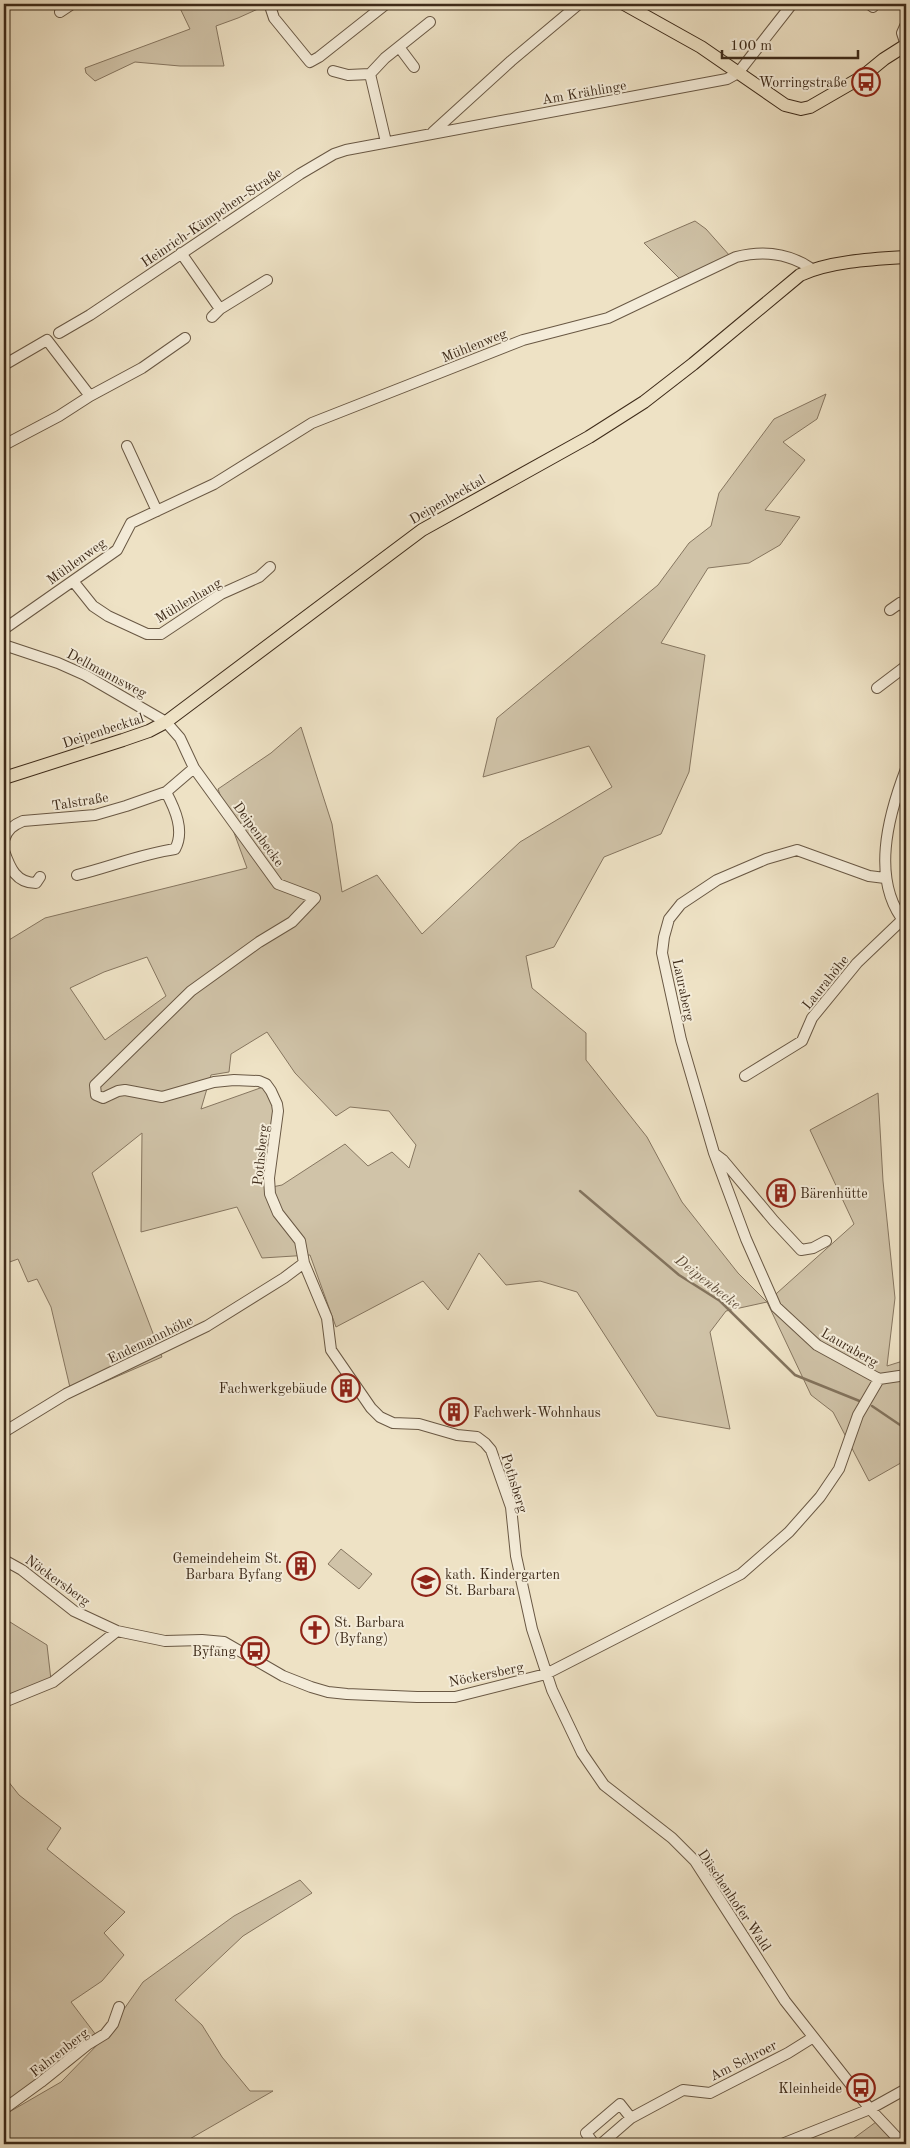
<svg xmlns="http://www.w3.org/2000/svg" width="910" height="2148" viewBox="0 0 910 2148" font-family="'Old Standard TT',serif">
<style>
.green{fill:#d0c3a8;stroke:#867660;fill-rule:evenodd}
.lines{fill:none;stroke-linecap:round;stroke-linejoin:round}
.stream{stroke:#83735d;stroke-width:2.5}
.minor-casing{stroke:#695844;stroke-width:12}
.major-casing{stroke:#3d2a19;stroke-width:14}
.minor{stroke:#f4ecd9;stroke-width:10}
.major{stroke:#eee2c5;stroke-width:12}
.labels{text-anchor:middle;stroke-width:4;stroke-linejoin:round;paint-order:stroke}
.poi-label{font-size:14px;fill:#3d2a19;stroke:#f4ecd9;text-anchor:end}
.street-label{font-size:14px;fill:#3d2a19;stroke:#f4ecd9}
.water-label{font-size:15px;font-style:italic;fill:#604e3b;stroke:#f4ecd9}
</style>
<rect width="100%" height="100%" fill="#eee2c5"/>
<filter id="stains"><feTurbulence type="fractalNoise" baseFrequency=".004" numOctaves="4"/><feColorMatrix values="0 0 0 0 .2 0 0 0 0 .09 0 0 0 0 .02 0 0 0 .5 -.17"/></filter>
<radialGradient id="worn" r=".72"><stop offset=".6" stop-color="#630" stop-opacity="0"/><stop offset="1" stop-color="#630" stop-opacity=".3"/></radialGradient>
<!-- green -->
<path class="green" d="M178 4H269L238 18 216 26 224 66H180L135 62 95 81 86 73 85 68 190 29Z
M695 221 706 229 730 256 681 280 644 243Z
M826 394 817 419 783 442 805 460 765 510 800 517 780 545 749 563 708 568 661 643 705 655 689 772 661 834 604 857 554 947 526 956 532 988 586 1033V1060L647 1137 682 1202 738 1273 767 1302 854 1224 810 1130 878 1093 883 1181 895 1298 887 1366 906 1360V1460L869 1481 833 1412 811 1395 767 1302 726 1311 710 1332 730 1429 657 1416 577 1292 540 1281 506 1285 479 1253 448 1310 423 1281 336 1327 310 1255 262 1258 237 1207 141 1232 142 1133 92 1173 162 1357 72 1396 51 1307 37 1279 28 1282 18 1259 4 1264V943L45 918 247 868 218 789 271 753 301 727 332 824 342 892 377 875 422 934 520 842 612 787 589 746 483 777 497 718 658 585 689 543 711 526 719 493 774 419ZM147 957 166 996 105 1040 70 988 104 972ZM267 1032 295 1073 336 1116 350 1107 389 1111 416 1145 409 1168 392 1152 368 1166 345 1144 282 1185 272 1187 274 1105 263 1087 201 1109 211 1075 229 1072 231 1054Z
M341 1549 372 1574 359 1589 328 1564Z
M10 1622 47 1645 51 1680 4 1697V1624Z
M4 1776 19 1795 61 1828 47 1849 125 1912 104 1933 124 1955 102 1981 71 2002 99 2039 70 2066 4 2108V1856L9 1846 4 1844Z
M300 1880 312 1893 243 1936 175 2000 202 2025 222 2057 250 2091H273L181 2144H4V2115L61 2082 103 2039 143 1982 234 1916Z
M876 2122 895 2144H846Z"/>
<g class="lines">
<!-- stream -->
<path class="stream" d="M580 1191 679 1275 720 1301 795 1375 862 1402
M872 1406 906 1429"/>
<defs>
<path id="minor" d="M869 4 873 7
M271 9 274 18 310 62 319 57 386 4
M60 12 72 4
M906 45 902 33 906 24
M399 47 414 67
M333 71 348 75 370 74
M433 132 511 61 579 4
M386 142 370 74 385 58 430 22
M181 253 220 309
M212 317 220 309 267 280
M59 333 90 315 300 174 334 154 346 150 727 79 738 73 792 4
M4 365 47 340 90 396
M4 445 59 416 90 396 142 368 185 338
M127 446 157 511
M73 581 93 606 108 616 147 634H161L221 594 259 577 270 567
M890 610 900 603 906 609
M4 629 117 550 131 523 214 484 312 423 523 340 608 318 736 257C763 250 789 253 812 269
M4 645 58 663 85 675 166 722 180 738 194 768 278 884 315 898 292 922 259 942 191 991 95 1085 96 1095 103 1098 118 1091 125 1090 162 1097 214 1082 234 1080 259 1081 266 1084 271 1091 277 1104 278 1111 269 1178 270 1194 278 1213 300 1241 304 1263 327 1318 331 1350 371 1408 380 1417 393 1423 419 1424 457 1435 477 1437 485 1443 491 1450 511 1507 516 1556 532 1629 552 1690 582 1753 604 1785 672 1838 695 1861 785 2001 870 2109 903 2144
M877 688 906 666
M4 840C7 830 13 825 23 821L95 815 126 806 166 792 194 768
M4 851C10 868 16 883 36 883L40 877
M77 875C110 867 141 854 175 849 185 831 175 809 166 792
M885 878 869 876 797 850 766 859 717 880 681 904 669 919 664 937 662 953 681 1040 714 1153 746 1239 776 1307 817 1345 879 1379 906 1375
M906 924C870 881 888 816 906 769
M745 1076 802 1041 812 1018 857 963 902 920
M715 1154 723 1160 774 1221 801 1250 813 1248 826 1241
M4 1432 66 1394 207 1326 284 1278 304 1263
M4 1560 22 1570 74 1611 117 1631 165 1641 202 1640 224 1642 283 1676 311 1687 328 1692 347 1694 417 1697H455L546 1674 741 1574 789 1532 820 1497 839 1469 858 1415 879 1379
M4 1702 53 1682 117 1631
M4 2109 41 2082 87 2045 105 2034 113 2024 119 2007
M594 2144 586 2133 620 2104 631 2118
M601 2144 631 2118 683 2090 710 2093 788 2053 812 2038
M782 2144 870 2109 906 2089"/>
<path id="major" d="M624 4 701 47 785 105 801 109 810 107 862 77 884 59 906 45
M4 778 123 740 149 731 166 722 422 530 589 437 644 402 693 364 800 275C830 261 873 259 906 257"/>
</defs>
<!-- minor casing -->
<use href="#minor" class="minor-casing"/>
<!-- major casing -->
<use href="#major" class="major-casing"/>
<!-- minor -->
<use href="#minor" class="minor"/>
<!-- major -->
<use href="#major" class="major"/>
</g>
<!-- icons -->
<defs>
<symbol id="bus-ring" viewBox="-11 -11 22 22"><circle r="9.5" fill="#f4ecd9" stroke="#8f2418" stroke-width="1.5"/><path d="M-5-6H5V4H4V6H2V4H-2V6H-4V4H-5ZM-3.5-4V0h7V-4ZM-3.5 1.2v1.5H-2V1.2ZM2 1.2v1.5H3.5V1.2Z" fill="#8f2418"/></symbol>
<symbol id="building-ring" viewBox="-11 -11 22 22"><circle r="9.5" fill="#f4ecd9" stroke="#8f2418" stroke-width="1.5"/><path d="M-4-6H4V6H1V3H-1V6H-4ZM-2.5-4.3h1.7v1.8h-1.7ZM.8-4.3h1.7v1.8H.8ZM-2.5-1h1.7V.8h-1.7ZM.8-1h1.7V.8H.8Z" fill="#8f2418"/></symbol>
<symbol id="school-ring" viewBox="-11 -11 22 22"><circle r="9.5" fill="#f4ecd9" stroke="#8f2418" stroke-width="1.5"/><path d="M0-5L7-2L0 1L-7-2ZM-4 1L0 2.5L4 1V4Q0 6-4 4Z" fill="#8f2418"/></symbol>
<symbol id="church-ring" viewBox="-11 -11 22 22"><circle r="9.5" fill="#f4ecd9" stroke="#8f2418" stroke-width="1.5"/><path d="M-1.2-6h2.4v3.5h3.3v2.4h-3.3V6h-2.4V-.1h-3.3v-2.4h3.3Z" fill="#8f2418"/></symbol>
</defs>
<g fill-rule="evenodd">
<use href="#bus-ring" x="850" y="66" width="32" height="32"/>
<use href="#building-ring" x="765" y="1177" width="32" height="32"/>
<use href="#building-ring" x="330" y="1372" width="32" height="32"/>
<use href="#building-ring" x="438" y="1396" width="32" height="32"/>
<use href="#building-ring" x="285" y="1550" width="32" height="32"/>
<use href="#school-ring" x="410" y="1566" width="32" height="32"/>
<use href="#church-ring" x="299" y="1614" width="32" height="32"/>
<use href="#bus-ring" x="239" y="1635" width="32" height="32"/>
<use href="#bus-ring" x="845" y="2072" width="32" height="32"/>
</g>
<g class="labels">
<!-- poi labels -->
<g class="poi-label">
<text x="847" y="87">Worringstraße</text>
<text x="800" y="1198" text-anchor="start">Bärenhütte</text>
<text x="327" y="1393">Fachwerkgebäude</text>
<text x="473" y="1417" text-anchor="start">Fachwerk-Wohnhaus</text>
<text x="282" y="1563">Gemeindeheim St.<tspan x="282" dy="16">Barbara Byfang</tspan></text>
<text x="445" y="1579" text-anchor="start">kath. Kindergarten<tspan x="445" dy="16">St. Barbara</tspan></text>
<text x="334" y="1627" text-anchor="start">St. Barbara<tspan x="334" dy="16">(Byfang)</tspan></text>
<text x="236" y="1656">Byfang</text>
<text x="842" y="2093">Kleinheide</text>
</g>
<!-- street labels -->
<g class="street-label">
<text transform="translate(584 92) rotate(-10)" y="5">Am Krählinge</text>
<text transform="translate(211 217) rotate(-34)" y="5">Heinrich-Kämpchen-Straße</text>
<text transform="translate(474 345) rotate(-22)" y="5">Mühlenweg</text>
<text transform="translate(447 499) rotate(-30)" y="5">Deipenbecktal</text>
<text transform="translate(76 561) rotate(-36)" y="5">Mühlenweg</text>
<text transform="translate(188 600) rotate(-31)" y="5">Mühlenhang</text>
<text transform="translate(107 673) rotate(28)" y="5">Dellmannsweg</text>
<text transform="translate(103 730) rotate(-18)" y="5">Deipenbecktal</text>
<text transform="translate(80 801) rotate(-9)" y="5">Talstraße</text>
<text transform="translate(259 834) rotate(54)" y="5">Deipenbecke</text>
<text transform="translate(825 982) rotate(-51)" y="5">Laurahöhe</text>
<text transform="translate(684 990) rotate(78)" y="5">Lauraberg</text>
<text transform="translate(260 1155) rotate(-84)" y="5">Pothsberg</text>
<text transform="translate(150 1339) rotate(-26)" y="5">Endemannhöhe</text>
<text transform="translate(850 1347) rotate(30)" y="5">Lauraberg</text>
<text transform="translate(515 1483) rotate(73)" y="5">Pothsberg</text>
<text transform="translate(58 1580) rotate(36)" y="5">Nöckersberg</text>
<text transform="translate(486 1674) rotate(-12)" y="5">Nöckersberg</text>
<text transform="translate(735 1900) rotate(56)" y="5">Düschenhofer Wald</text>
<text transform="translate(59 2052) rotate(-38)" y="5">Fahrenberg</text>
<text transform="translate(743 2060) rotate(-27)" y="5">Am Schroer</text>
</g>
<!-- water labels -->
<g class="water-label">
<text transform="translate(708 1282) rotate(38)" y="5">Deipenbecke</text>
</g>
</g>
<!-- margin -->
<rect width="910" height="2148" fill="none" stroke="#eee2c5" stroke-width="20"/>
<rect x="5" y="5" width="900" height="2138" fill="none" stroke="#3d2a19" stroke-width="2.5"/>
<rect x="10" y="10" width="890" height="2128" fill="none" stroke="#3d2a19"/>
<!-- scale -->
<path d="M722 50v8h136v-8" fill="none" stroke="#3d2a19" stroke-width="2.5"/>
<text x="730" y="50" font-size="15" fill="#3d2a19" stroke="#f4ecd9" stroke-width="4" paint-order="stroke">100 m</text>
<rect width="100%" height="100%" filter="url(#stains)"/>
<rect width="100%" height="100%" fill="url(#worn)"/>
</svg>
